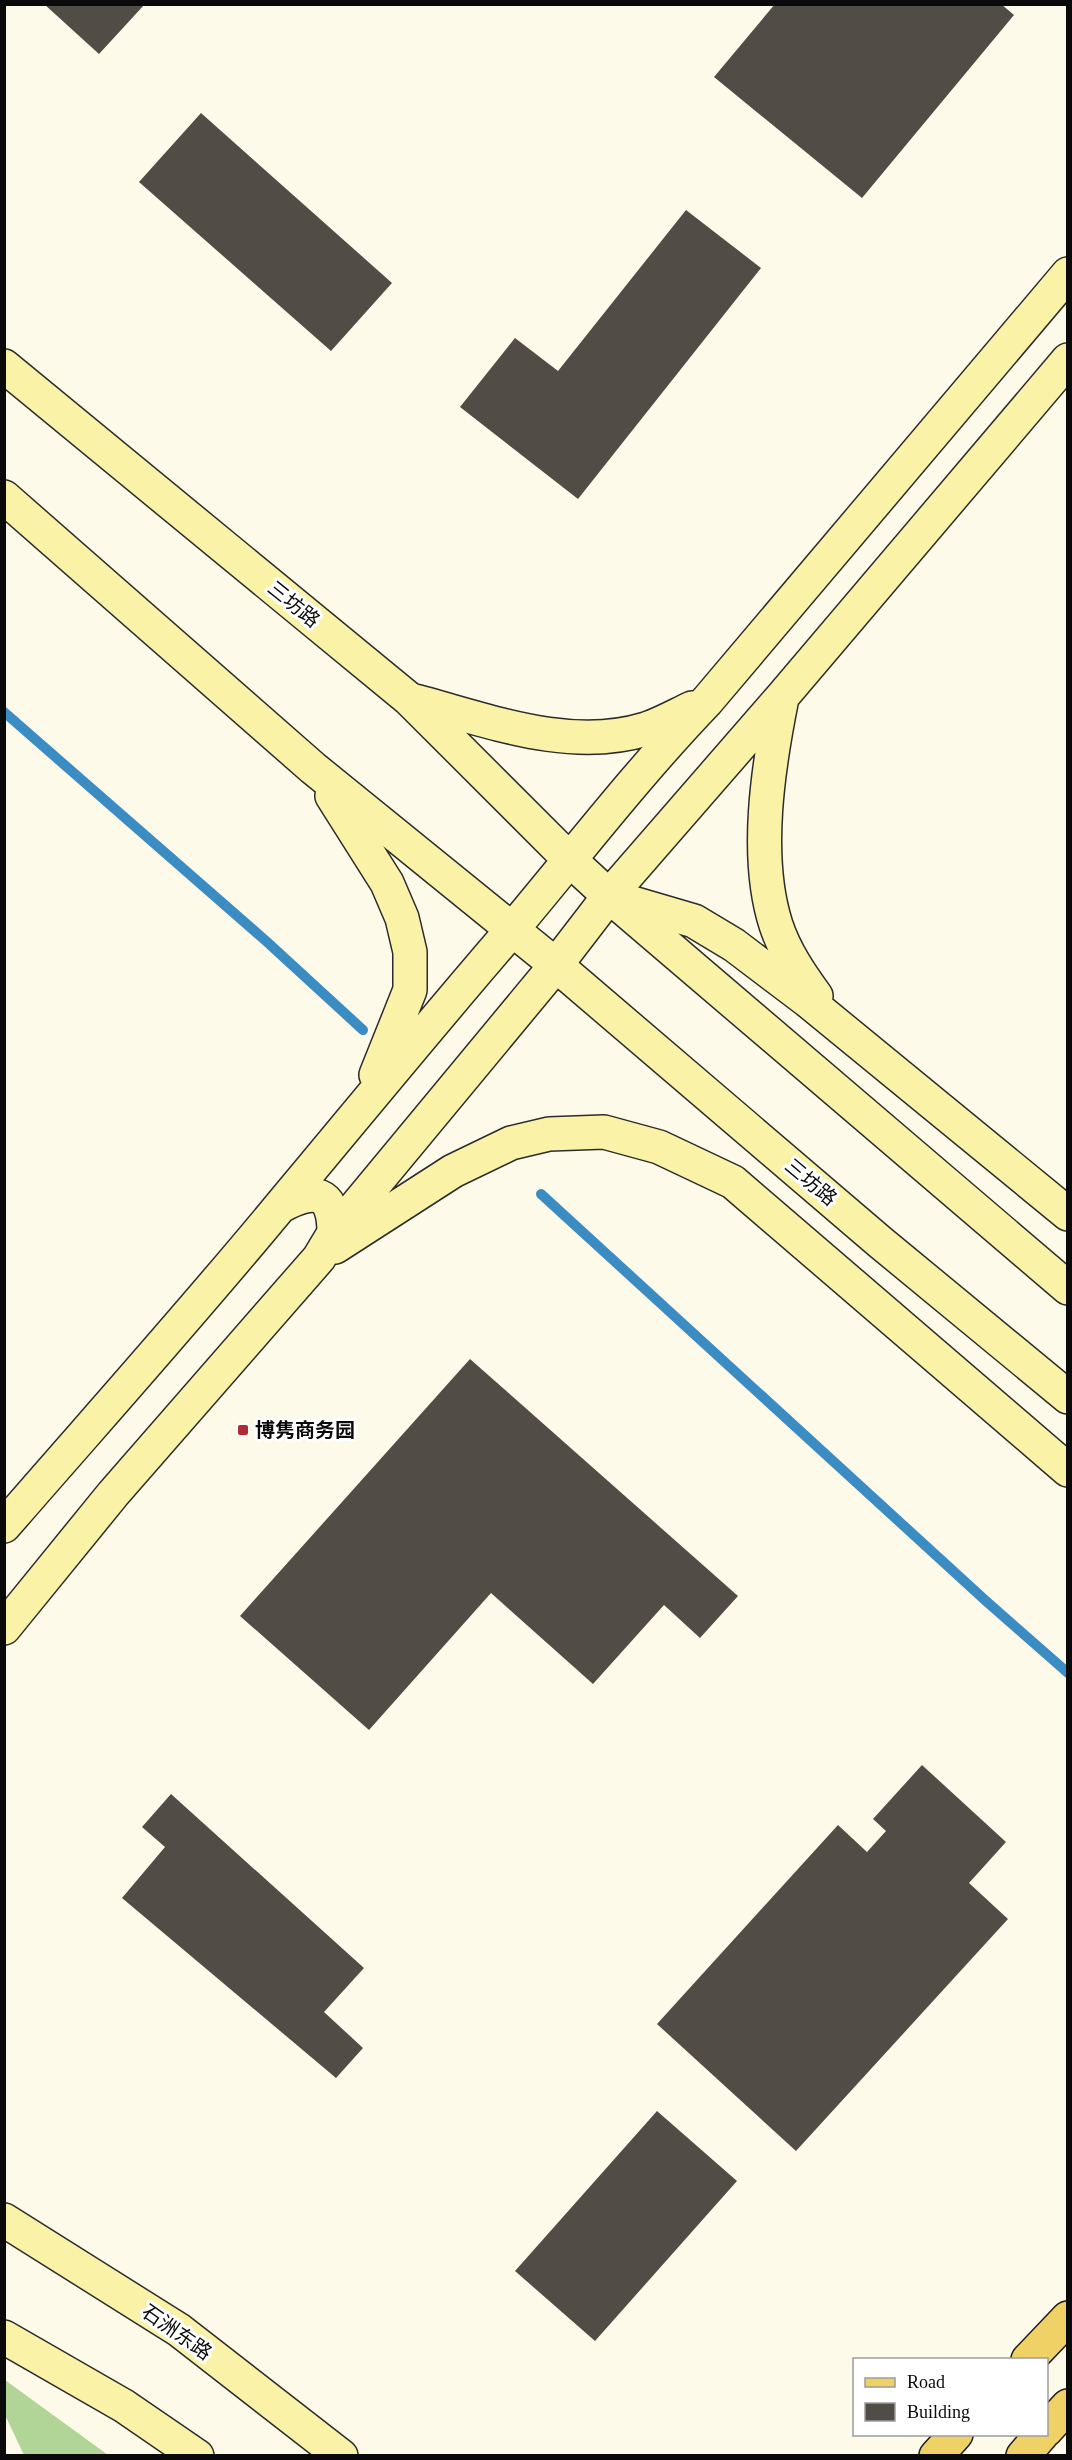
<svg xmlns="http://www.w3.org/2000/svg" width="1072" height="2460" viewBox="0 0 1072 2460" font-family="'Times New Roman','Noto Sans SC',serif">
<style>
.forest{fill:#b1d596}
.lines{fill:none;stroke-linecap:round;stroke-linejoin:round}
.stream{stroke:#3c8cc4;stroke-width:10}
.building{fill:#524c47}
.secondary-casing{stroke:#2c2c2c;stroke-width:36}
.primary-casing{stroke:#1b1b1b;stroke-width:36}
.secondary{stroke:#faf2a7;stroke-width:33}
.primary{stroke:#f0d166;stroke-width:33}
.poi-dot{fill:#b02c30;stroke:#fff;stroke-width:2}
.labels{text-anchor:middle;stroke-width:6;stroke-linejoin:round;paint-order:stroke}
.street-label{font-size:20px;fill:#0a0a0a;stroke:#fff}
.poi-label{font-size:20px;font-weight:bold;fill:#0a0a0a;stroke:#fff;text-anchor:start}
</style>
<rect width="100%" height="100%" fill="#fefae9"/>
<!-- forest -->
<path class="forest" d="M5 2380 108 2455H24L5 2415Z"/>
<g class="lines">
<!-- stream -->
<path class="stream" d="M4 712 266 941 363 1030
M541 1194 986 1601 1068 1673"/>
</g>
<!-- building -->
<path class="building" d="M44 4H145L99 54Z
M775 4H1001L1014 15 862 198 714 77Z
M201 113 392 283 331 351 139 182Z
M686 210 761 268 578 499 460 407 515 338 558 371Z
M470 1359 738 1596 700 1638 664 1605 593 1684 491 1593 369 1730 240 1616Z
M922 1765 1006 1842 969 1883 1008 1919 796 2151 657 2024 838 1825 867 1852 886 1831 873 1819Z
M171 1794 364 1968 324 2012 363 2048 336 2078 122 1898 165 1847 142 1827Z
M657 2111 737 2181 595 2341 515 2271Z"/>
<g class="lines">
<defs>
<path id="secondary" d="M4 366 409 699 569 859 609 896 1068 1288
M4 497 313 768 556 965 880 1242 1068 1397
M782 698C768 767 754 857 776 925 785 952 800 974 816 996
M411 700C485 719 568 753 646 729 661 724 677 715 692 708
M332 796 387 883 402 918 410 952V990L376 1075
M619 899 694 921 734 945 808 1001 1068 1214
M281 1206C314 1188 334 1190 334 1233
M335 1247 453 1171 511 1143 549 1134 604 1132 659 1147 733 1182 1068 1470
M4 1526C97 1419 192 1313 282 1204 354 1118 425 1031 499 945 568 864 633 778 707 701L1068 274
M4 1628 113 1494 319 1258 334 1233 556 965 609 896 782 697 1068 360
M4 2220 179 2330 341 2456
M4 2337 124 2406 197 2456"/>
<path id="primary" d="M1028 2360 1068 2318
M1046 2430 1068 2406
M936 2456 956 2434
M1023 2456 1042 2434"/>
</defs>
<!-- secondary casing -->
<use href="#secondary" class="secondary-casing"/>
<!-- primary casing -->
<use href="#primary" class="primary-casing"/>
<!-- secondary -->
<use href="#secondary" class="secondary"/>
<!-- primary -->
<use href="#primary" class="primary"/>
</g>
<!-- markers -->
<rect class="poi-dot" x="237" y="1424" width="12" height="12" rx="3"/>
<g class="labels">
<!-- street labels -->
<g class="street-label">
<text transform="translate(294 604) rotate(39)" y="7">三坊路</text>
<text transform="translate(811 1182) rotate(40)" y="7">三坊路</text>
<text transform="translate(177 2332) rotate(35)" y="7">石洲东路</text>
</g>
<!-- poi labels -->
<g class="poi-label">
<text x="255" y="1437">博隽商务园</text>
</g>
</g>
<!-- border -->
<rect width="1072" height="2460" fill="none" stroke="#0a0a0a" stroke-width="12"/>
<!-- legend -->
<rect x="853" y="2358" width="195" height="78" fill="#ffffff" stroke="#9d9d9d" stroke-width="1.5"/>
<rect x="865" y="2378" width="30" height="9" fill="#f0d166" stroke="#9d9d9d" stroke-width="1.5"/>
<text x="907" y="2388" font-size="18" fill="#0a0a0a">Road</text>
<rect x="865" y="2403" width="30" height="18" fill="#524c47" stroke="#9d9d9d" stroke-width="1.5"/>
<text x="907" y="2418" font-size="18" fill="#0a0a0a">Building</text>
</svg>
